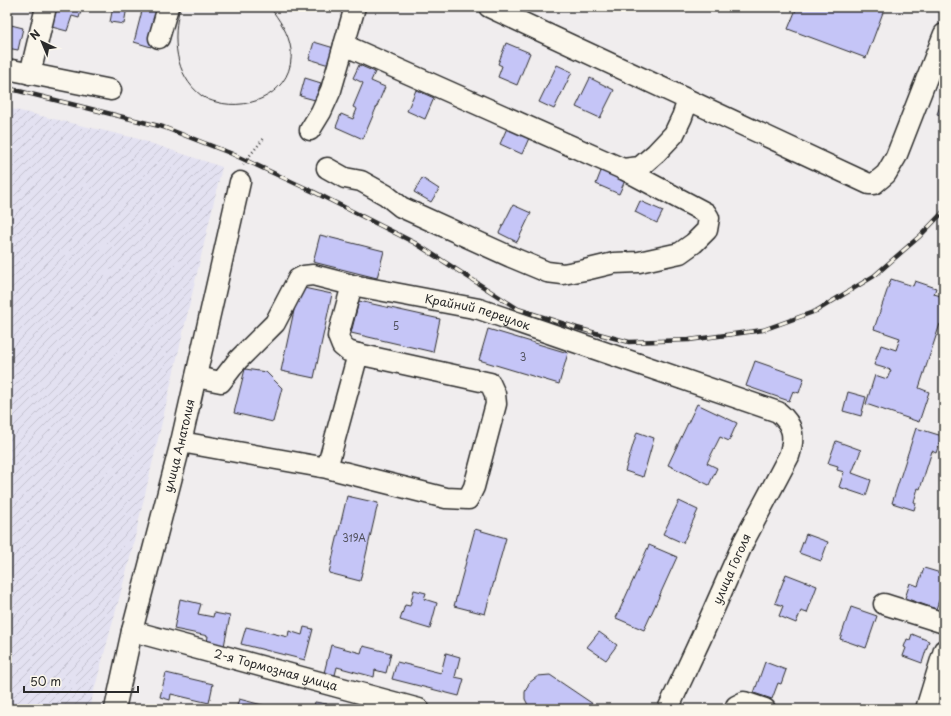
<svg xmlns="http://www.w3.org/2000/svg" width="951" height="716" viewBox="0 0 951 716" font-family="'Playpen Sans',sans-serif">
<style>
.industrial{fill:url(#industrial-furrows)}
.building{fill:#c5c5f7;stroke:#2b2b2b}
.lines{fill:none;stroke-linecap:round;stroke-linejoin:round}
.minor-casing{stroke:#2b2b2b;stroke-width:23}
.path{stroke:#2b2b2b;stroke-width:2.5;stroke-dasharray:1 3;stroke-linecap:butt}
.minor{stroke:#fbf7ec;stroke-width:20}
.tram{stroke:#2b2b2b;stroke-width:1}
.rail-casing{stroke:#2b2b2b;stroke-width:4.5}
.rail{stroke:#fbf7ec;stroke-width:3;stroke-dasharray:9;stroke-linecap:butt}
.labels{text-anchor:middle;stroke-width:3.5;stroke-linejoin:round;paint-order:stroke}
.number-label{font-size:10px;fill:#52525e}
.street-label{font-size:12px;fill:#2b2b2b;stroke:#fbf7ec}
</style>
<defs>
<pattern id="industrial-furrows" width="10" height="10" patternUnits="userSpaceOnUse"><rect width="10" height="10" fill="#e3e1f1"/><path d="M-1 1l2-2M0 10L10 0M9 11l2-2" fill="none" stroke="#c3c1cf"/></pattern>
</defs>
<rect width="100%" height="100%" fill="#f0edee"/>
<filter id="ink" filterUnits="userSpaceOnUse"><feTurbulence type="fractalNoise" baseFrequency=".025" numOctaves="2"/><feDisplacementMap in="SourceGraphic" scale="8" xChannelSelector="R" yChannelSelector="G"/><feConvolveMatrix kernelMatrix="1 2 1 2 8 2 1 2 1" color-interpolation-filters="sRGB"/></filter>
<g filter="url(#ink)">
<!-- industrial -->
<path class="industrial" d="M7 108 135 138 222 167 129 562 89 709H7Z"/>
<!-- building -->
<path class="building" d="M54 7H66L81 11 79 18 72 16 67 31 48 26Z
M113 7H127L124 24 110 22Z
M143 7H151L161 9 151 47 134 42Z
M797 7H885L866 58 788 29Z
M7 24 23 28 18 50 7 48Z
M314 42 334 48 329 65 309 59Z
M506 43 530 53 517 85 498 77 502 66 498 64Z
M359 65 375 72 371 81 385 87 363 139 336 127 341 114 353 119 357 109 353 107 363 83 353 78Z
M557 65 572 72 554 109 539 102Z
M305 78 321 83 315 100 300 96Z
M590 78 614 90 600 118 576 107Z
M416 90 434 98 425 119 407 111Z
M944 96V116L937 114Z
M507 128 529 138 522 154 500 144Z
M603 166 627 176 619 194 596 184Z
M422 178 439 189 431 202 414 192Z
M640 201 663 211 657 223 635 212Z
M513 205 531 213 517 242 499 233Z
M320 235 384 251 377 278 313 262Z
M891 279 913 286 915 281 936 288 934 294 944 297V326L940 324 919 388 929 392 919 422 866 404 875 375 887 379 891 370 874 365 881 345 896 350 900 338 874 329Z
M299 287 332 294 314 378 281 371Z
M359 301 440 319 433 352 351 333Z
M488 329 568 353 559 384 479 360Z
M755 361 804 378 799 393 793 391 789 401 746 386Z
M245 369 266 372 282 388 273 422 234 413Z
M848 392 866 397 861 416 843 411Z
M697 404 737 423 729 441 720 437 707 463 717 468 709 485 668 465Z
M916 428 942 436 936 453 932 451 920 489 918 488 914 502 916 503 914 510 892 503Z
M637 432 654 438 643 477 625 471Z
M836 441 861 450 852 473 871 480 866 496 839 487 844 472 837 470 838 466 828 463Z
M347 496 378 503 360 581 329 573Z
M679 501 698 510 683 543 663 534Z
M475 529 506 538 485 614 454 606Z
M806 534 828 542 821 561 799 553Z
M649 545 677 557 644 630 616 618Z
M924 568 944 574V587L936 609 905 598 910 583 918 586Z
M786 574 817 586 807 613 801 611 796 623 779 616 783 606 775 603Z
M414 590 426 593 424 599 437 603 430 629 400 620 405 605 410 606Z
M180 599 201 604 198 614 213 617 214 613 230 616 224 646 207 643 208 636 174 629Z
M851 607 877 616 866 648 840 639Z
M246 627 288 637 289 631 302 635 304 627 313 629 305 660 241 644Z
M599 632 617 645 606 660 587 647Z
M912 634 929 641 922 663 903 656 906 648 904 647 907 639 910 640Z
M331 645 361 653 363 646 391 653 386 673 375 670 374 677 337 667 335 675 324 673Z
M446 653 460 657 455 677 464 679 459 696 392 679 397 662 441 673Z
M765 662 786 670 781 684 778 683 772 699 754 693Z
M166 673 213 684 209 703 171 694 170 700 160 697Z
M550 675 593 704 589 709 527 708 529 707 525 699V692L529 683 538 676Z
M239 699 266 706 265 709H236Z
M315 702 327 704 326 709H308V708L313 709Z"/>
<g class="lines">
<defs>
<g id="minor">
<path d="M489 7 869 184H874L886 174 896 157 944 34"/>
<path d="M159 38 168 7"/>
<path d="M344 45 623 169 640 167 656 153 674 134 682 117 688 100"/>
<path d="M7 69 111 90"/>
<path d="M30 74 46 7"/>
<path d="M310 130 321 112 331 90 355 7"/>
<path d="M327 168 345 178 361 181 386 195 401 207 511 257 547 272 563 274 585 270 614 263 639 262 680 253 694 243 707 230 709 218 706 213 623 169"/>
<path d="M352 285 338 336 342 346 348 351 358 354"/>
<path id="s1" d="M196 377 221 382 238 360 275 323 298 279 304 276 313 275 352 285 479 309 778 412C794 425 795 437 789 456L744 541 701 638 668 709"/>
<path d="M181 442 327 468 446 498 468 499 474 487 496 404 495 394 490 383 358 354 327 468"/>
<path d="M884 604 944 623"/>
<path id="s2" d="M132 631 419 709"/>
<path id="s3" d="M115 709 132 631 181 442 240 182"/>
<path d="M735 709 736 706 744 702 765 709"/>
<path d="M926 709 944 650"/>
</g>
</defs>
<!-- minor casing -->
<use href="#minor" class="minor-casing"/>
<!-- path -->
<path class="path" d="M243 165 246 160 265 137"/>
<!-- minor -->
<use href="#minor" class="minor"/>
<!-- tram -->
<path class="tram" d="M180 7C172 38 174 75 202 96 206 99 212 101 216 102 251 112 295 91 291 50 289 33 279 20 270 7"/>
<defs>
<path id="rail" d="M7 88 163 127 230 153 314 192 415 243 518 309 577 328 629 342 689 340 763 330 816 311 874 276 920 236 944 211"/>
</defs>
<!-- rail casing -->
<use href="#rail" class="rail-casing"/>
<!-- rail -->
<use href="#rail" class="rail"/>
</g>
</g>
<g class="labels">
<!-- number labels -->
<g class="number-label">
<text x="396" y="330">5</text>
<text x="523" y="361">3</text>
<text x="354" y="542">319А</text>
</g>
<!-- street labels -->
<g class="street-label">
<text dy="4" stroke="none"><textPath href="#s1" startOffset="340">Крайний переулок</textPath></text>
<text dy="4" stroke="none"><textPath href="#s3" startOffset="271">улица Анатолия</textPath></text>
<text transform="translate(732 569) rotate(-66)" y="4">улица Гоголя</text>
<text dy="4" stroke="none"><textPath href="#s2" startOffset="149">2-я Тормозная улица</textPath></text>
</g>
</g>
<!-- margin -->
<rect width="951" height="716" fill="none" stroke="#fbf7ec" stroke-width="24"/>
<rect x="12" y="12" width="927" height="692" fill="none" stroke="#2b2b2b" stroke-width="1.5" filter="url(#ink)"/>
<!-- north arrow -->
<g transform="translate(42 42) rotate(316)" stroke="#fbf7ec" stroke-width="3" paint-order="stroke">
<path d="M0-3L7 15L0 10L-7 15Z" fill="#2b2b2b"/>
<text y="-6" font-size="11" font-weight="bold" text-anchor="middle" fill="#2b2b2b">N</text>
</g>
<!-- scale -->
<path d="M24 686v6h114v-6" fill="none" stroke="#2b2b2b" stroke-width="2"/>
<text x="30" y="686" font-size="12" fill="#2b2b2b" stroke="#fbf7ec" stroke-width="3" paint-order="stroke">50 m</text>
</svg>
